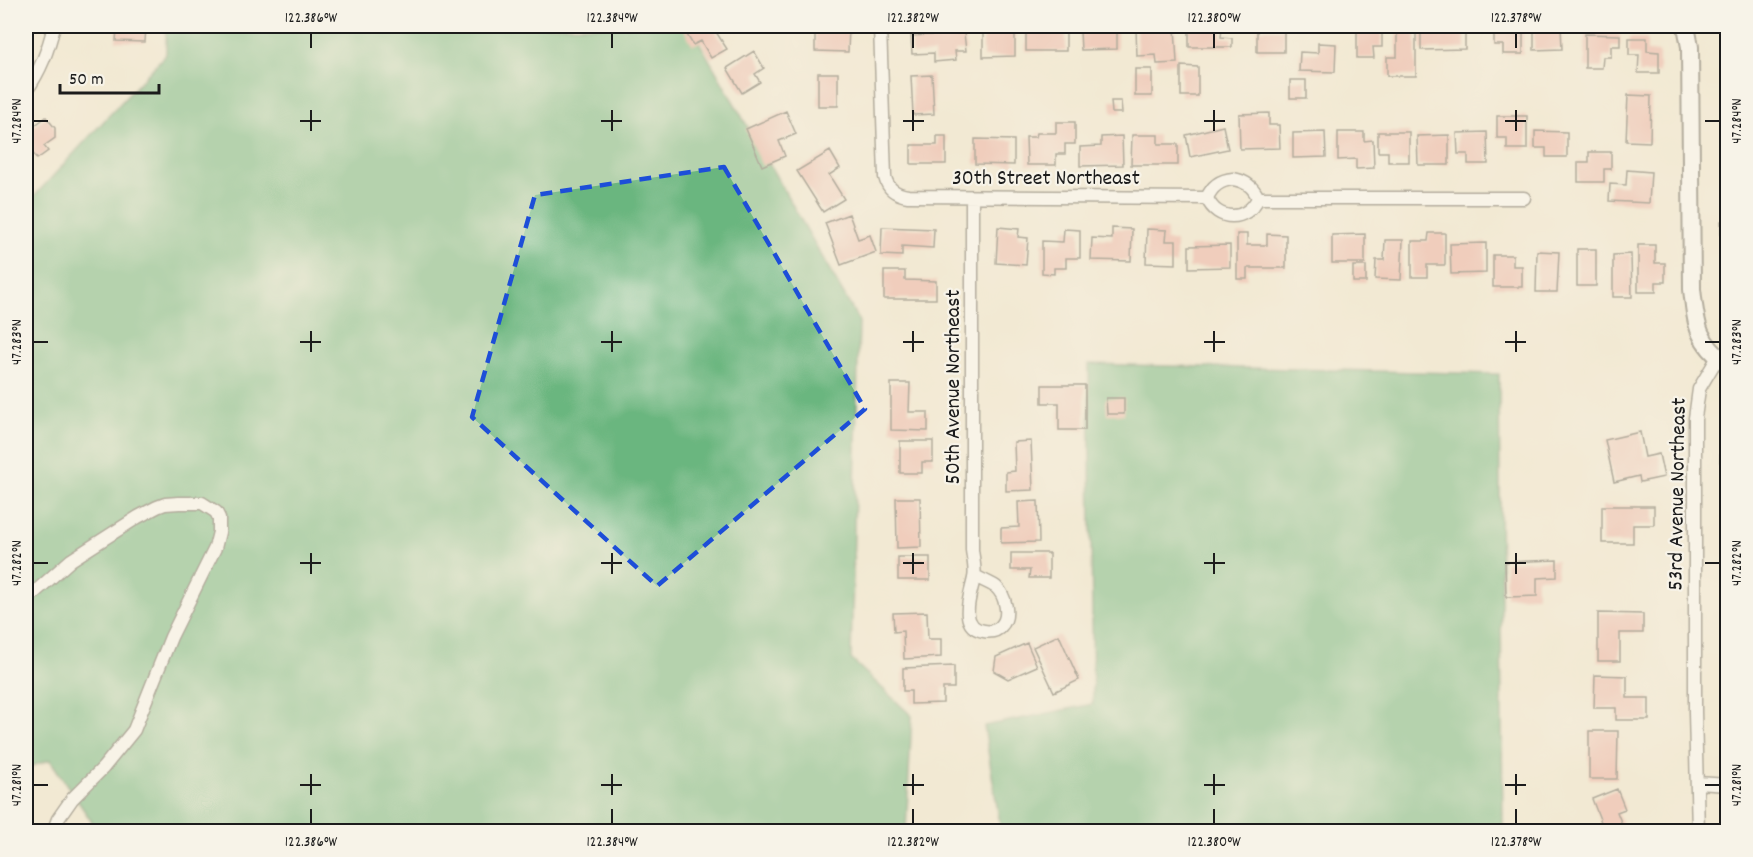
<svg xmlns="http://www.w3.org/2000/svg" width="1753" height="857" viewBox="0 0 1753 857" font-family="Dekko,sans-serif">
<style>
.forest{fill:#6ab67f;stroke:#43694e;stroke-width:1.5}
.building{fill:#edaba0}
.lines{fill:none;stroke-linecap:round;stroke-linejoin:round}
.street-casing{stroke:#67645c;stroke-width:15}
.secondary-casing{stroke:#67645c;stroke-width:20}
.street{stroke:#fff;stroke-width:12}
.secondary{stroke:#fff;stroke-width:16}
.marked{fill:none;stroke:#1d4ed8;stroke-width:4.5;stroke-dasharray:12 8;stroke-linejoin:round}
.ticks{fill:none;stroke:#1c1c1c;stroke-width:2}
.labels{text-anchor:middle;stroke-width:4.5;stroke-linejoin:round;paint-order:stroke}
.street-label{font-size:22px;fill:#1c1c1c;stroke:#f7f3e8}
.neatline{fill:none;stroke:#1c1c1c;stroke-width:2}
.ticks-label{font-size:15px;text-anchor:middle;fill:#1c1c1c}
</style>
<rect width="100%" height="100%" fill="#f7f3e8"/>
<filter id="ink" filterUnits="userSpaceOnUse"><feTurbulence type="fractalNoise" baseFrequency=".0167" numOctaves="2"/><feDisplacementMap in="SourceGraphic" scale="12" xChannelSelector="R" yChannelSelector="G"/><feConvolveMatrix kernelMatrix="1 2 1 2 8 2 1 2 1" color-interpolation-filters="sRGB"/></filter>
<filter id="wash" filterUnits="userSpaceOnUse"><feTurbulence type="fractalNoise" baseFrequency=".008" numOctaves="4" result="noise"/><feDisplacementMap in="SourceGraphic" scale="24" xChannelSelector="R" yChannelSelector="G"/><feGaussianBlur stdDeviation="1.35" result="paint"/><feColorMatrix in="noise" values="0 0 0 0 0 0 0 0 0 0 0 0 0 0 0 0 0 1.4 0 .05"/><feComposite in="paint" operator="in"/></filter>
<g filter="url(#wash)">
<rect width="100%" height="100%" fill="#f2e9d3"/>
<!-- forest -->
<path class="forest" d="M166 26H690L859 321 851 659 912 716 906 831H98L50 760 26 768V205L166 54Z
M1089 364 1499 374 1503 831H1001L984 726 1093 704Z"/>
<g id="blocks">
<!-- building -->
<path class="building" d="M107 26H146L145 42 116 41 117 29H107Z
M687 26H723L724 27 716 32 727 49 711 58 701 41 693 45 683 28Z
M815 26 849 27 848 52 815 51Z
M1454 26H1465V49L1421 50V31L1454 30Z
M1494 26H1523V54H1503V45H1494Z
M1175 27 1177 63 1157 64 1156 55 1137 56 1136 29Z
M1189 27H1222L1221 37 1232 38V47H1189Z
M1357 27H1382V47H1373L1374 58H1357Z
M1397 27H1416V76H1387V57H1397Z
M1534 27H1561L1562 49 1534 50Z
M1257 29H1284V52H1257Z
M1117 30V49L1081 50 1080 31Z
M1015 32V56L983 57V33Z
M1026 32H1066V51H1026Z
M964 33 966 51H955L956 60 934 62V53L912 54 911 36Z
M1585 34 1620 35V46H1611V57H1603L1602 68H1585Z
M1629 38H1647V51L1659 52V73H1638L1639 55H1629Z
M1318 43 1336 44 1335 72 1299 71 1300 52 1318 53Z
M754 51 764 68 755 74 760 82 742 93 727 68Z
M1181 66 1198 67V96H1181Z
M1135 69H1152V96H1135Z
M818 73H838V106H818Z
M932 75 934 114 913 115 911 76Z
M1290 80H1306V98H1290Z
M1628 95 1651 96 1650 142 1626 141Z
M1111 101H1121L1122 113H1112Z
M786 111 796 134 779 141 785 156 762 166 746 129Z
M1269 113V125H1279L1280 148 1240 149 1239 114Z
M1497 116H1527V149H1507V138H1497Z
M46 117 55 128V138L44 146 48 151 37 159 26 144 28 138 26 132Z
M1056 122H1075V144H1065V154H1056V165H1027L1026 137H1036L1037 133H1056Z
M1223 126 1228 149 1190 157 1186 135Z
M1535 131 1567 132V157H1546V148H1535Z
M1325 132 1326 157 1293 158V133Z
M1338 132H1364V141L1373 140 1374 168 1356 169V159L1338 160Z
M1378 132H1409V162H1388V152H1378Z
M1487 132 1488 164H1468V154H1458L1457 133Z
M1132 135H1158V144H1178V165H1131Z
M1449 135V165H1418L1417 136Z
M937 136H946V164H911V145H937Z
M1122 136 1123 165 1080 166V147L1101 146V137Z
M975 139 1014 140V165L975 164Z
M830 151 840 168 829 175 844 199 823 212 797 171Z
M1589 152H1611V169H1604V182H1578V162H1589Z
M1627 170 1651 172 1649 203 1609 201 1610 184 1626 185Z
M849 214 858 239 870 235 876 252 841 265 825 223Z
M1721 221H1728V242H1721Z
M882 227 934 229 933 248 902 246V256L881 255Z
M998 227 1019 229 1018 237 1028 238 1026 265 996 263Z
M1112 228 1132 229 1131 261 1091 260 1092 238 1112 239Z
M1064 229 1080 230V258H1066V268H1054V274L1042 273V241L1063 242Z
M1147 229 1167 230 1166 241H1176V264L1146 263Z
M1429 233H1445V265H1427V277H1412V241H1428Z
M1237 234H1247V245H1267V234L1286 235V268H1247V279H1237Z
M1365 234V263H1332V235Z
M1385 240H1403L1401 280 1375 279 1376 260H1384Z
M1486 243V273L1451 274 1450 244Z
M1230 245V267L1189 268V246Z
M1638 245H1655V263H1665V282H1656V292H1638Z
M1577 249H1596V286H1577Z
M1724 250H1728V283H1724Z
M1537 251 1559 252 1557 292H1536Z
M1631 254 1632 297H1613V255Z
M1493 255H1513V266H1522V287H1493Z
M1353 266H1366V282H1353Z
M884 271H905V280L936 281V299H884Z
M891 383H910L909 412H928V431L891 430Z
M1042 385H1085V430H1059V403H1042Z
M1106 398H1124V414H1107Z
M1640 432 1645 457 1659 454 1664 477 1640 482 1639 476 1614 482 1605 440Z
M1721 440H1728V463L1720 462Z
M900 441H933V462H922V473H900Z
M1031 441 1033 490 1006 491V472L1015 471 1014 442Z
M896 498H920L921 547 897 548Z
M1038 501 1039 542 1001 543V528L1019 527 1018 502Z
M1602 506H1654V525H1633V543H1602Z
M1011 553H1049V578H1029L1030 570H1011Z
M898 557H930V580H898Z
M1557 560V577L1537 578V596L1506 597 1505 562Z
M927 612 928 639H941V657L904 659 903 631 894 632 893 613Z
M1598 613 1643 614V633H1620V661H1598Z
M1059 635 1079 680 1054 692 1033 647Z
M1027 643 1037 666 1008 679 994 671 996 657Z
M954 666V688H943V703L911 704V691H903V668Z
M1595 675 1627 676V698H1649V720H1616V708H1594Z
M1589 731H1618L1617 779H1589Z
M1617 789 1625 809 1617 812 1625 832H1605L1592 799Z"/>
</g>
</g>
<g filter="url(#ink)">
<use href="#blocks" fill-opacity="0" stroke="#67645c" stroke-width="1.5"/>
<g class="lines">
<defs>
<path id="street" d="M880 26 885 177C888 189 895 194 908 196L1207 198
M26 91C41 70 48 50 54 26
M1233 179C1245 181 1253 186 1258 198 1247 222 1217 222 1207 198 1212 186 1220 180 1233 179Z
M972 197V550C973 559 976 570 974 578 971 594 957 627 984 631 990 632 997 631 1001 626 1011 616 1005 595 996 587 990 583 982 580 975 576
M1258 198H1524
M26 600 71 560 138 517 157 507 165 504 179 503H202L216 512 219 518V532L215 548 171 637 134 730 103 768 72 799 58 819 53 832
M1698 783 1728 785
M1698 832 1695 712V418L1699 389 1718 357"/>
<path id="secondary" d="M1686 26 1690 47 1692 289C1696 325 1697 342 1728 365"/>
</defs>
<!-- street casing -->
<use href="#street" class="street-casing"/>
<!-- secondary casing -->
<use href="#secondary" class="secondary-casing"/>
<!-- street -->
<use href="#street" class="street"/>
<!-- secondary -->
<use href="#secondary" class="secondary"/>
</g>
</g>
<!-- marked area -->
<path d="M0 0H1753V857H0ZM724 167 865 409 657 586 472 417 535 195Z" fill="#f2e9d3" fill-opacity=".55" fill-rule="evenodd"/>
<path class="marked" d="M724 167 865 409 657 586 472 417 535 195Z"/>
<!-- ticks -->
<path class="ticks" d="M311 33V48M612 33V48M913 33V48M1214 33V48M1516 33V48M311 110V131M612 110V131M913 110V131M1214 110V131M1516 110V131M33 121H48M300 121H321M601 121H622M903 121H924M1204 121H1225M1505 121H1526M1705 121H1720M311 331V352M612 331V352M913 331V352M1214 331V352M1516 331V352M33 342H48M300 342H321M601 342H622M903 342H924M1204 342H1225M1505 342H1526M1705 342H1720M311 553V574M612 553V574M913 553V574M1214 553V574M1516 553V574M33 563H48M300 563H321M601 563H622M903 563H924M1204 563H1225M1505 563H1526M1705 563H1720M311 774V795M612 774V795M913 774V795M1214 774V795M1516 774V795M33 785H48M300 785H321M601 785H622M903 785H924M1204 785H1225M1505 785H1526M1705 785H1720M311 809V824M612 809V824M913 809V824M1214 809V824M1516 809V824"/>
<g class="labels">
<!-- street labels -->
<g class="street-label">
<text x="1046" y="184">30th Street Northeast</text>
<text transform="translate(951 387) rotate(-90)" y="8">50th Avenue Northeast</text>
<text transform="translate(1675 494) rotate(-89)" y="8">53rd Avenue Northeast</text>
</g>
</g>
<!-- margin -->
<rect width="1753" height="857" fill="none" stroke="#f7f3e8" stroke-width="66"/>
<!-- scale -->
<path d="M60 84v9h99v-9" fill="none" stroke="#1c1c1c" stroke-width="3"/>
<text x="69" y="84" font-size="18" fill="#1c1c1c" stroke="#f7f3e8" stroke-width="4.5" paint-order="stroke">50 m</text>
<rect x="33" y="33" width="1687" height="791" class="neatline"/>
<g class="ticks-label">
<text x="311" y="22">122.386°W</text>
<text x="612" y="22">122.384°W</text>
<text x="913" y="22">122.382°W</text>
<text x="1214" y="22">122.380°W</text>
<text x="1516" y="22">122.378°W</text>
<text transform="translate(16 121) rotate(-90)" y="5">47.284°N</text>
<text transform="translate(1736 121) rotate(-90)" y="5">47.284°N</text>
<text transform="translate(16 342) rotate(-90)" y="5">47.283°N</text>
<text transform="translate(1736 342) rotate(-90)" y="5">47.283°N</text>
<text transform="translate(16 563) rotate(-90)" y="5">47.282°N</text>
<text transform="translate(1736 563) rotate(-90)" y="5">47.282°N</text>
<text transform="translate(16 785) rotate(-90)" y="5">47.281°N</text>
<text transform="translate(1736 785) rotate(-90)" y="5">47.281°N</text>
<text x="311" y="846">122.386°W</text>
<text x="612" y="846">122.384°W</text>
<text x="913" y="846">122.382°W</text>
<text x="1214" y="846">122.380°W</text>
<text x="1516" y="846">122.378°W</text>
</g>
</svg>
